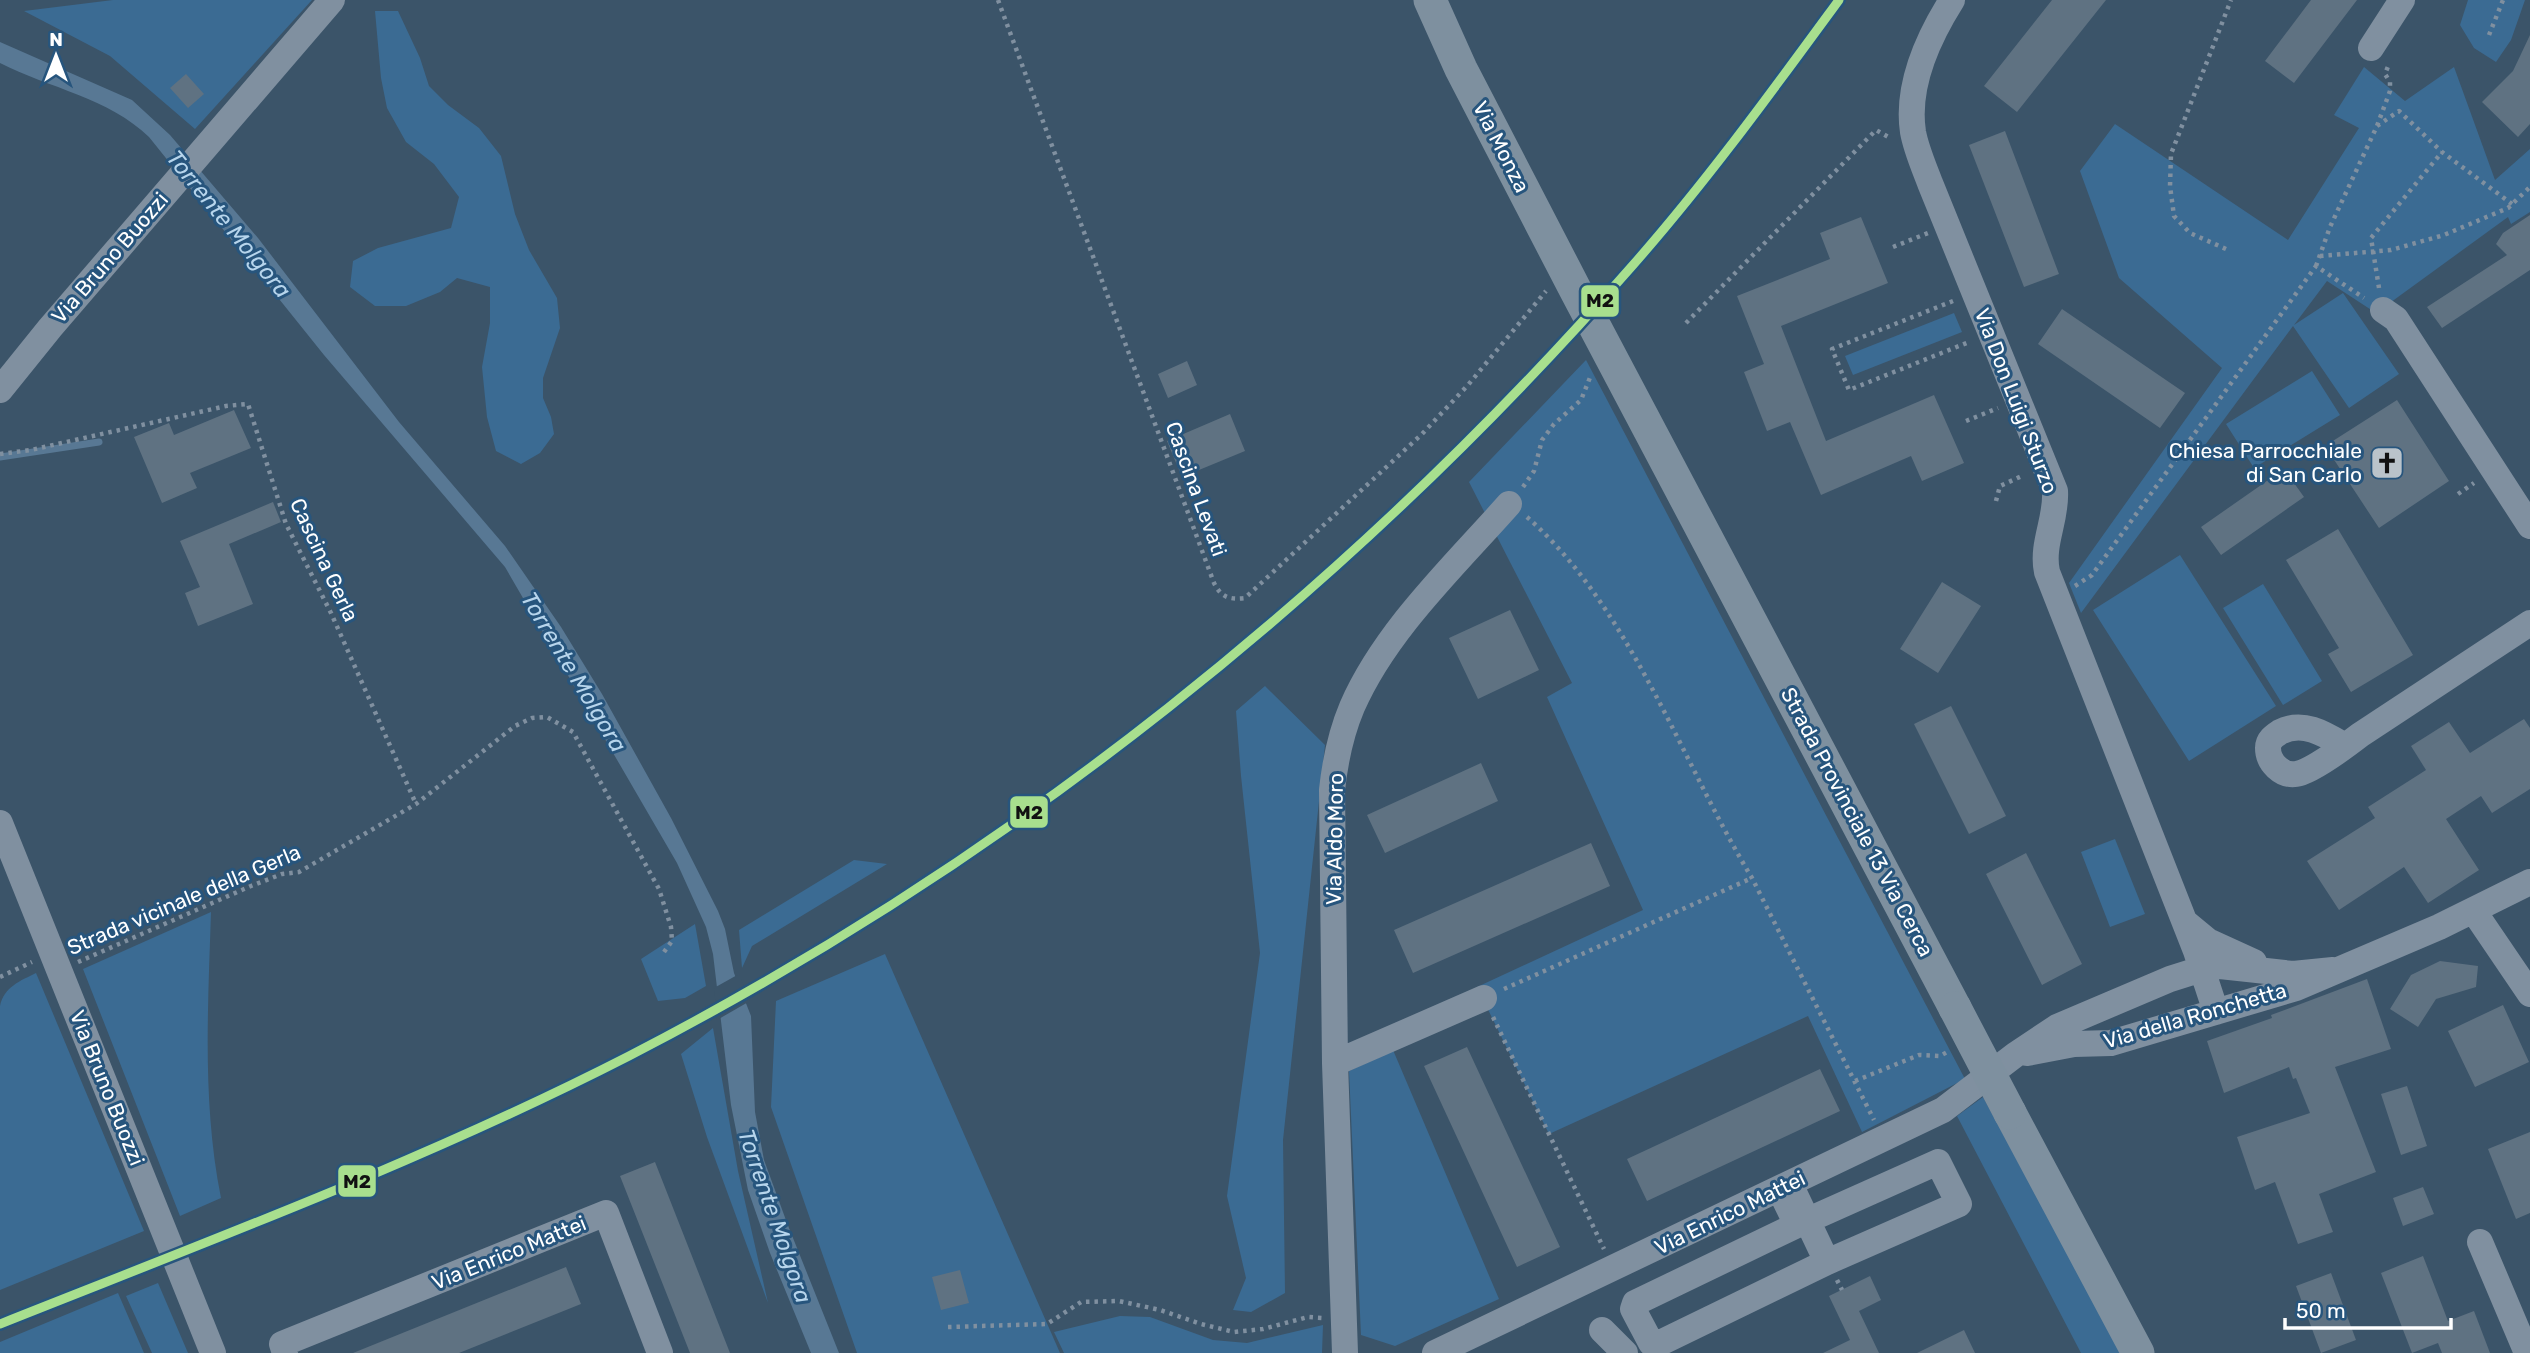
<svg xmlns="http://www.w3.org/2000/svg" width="2530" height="1353" viewBox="0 0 2530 1353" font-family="Rubik,sans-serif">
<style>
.green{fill:#3b6b93}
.water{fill:#587894}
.pier{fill:#3b5469}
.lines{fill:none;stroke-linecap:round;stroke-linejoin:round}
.stream{stroke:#587894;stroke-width:7}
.building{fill:#5f7282}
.path{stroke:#8090a0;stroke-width:4.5;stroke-dasharray:3.5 5;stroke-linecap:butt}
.minor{stroke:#8090a0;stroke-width:26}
.major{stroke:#7e909f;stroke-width:33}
.major-bridge{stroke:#7e909f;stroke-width:33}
.metro-1-casing{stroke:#27557d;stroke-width:14}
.metro-1{stroke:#a8df8e;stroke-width:9}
.labels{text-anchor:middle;stroke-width:6;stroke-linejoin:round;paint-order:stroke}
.street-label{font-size:21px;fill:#fff;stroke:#27557d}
.poi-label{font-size:21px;fill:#fff;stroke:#27557d;text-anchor:end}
.water-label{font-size:23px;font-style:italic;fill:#b7d5ec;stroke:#27557d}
.line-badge{stroke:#27557d;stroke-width:2.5}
.pale-badge-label{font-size:19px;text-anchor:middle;font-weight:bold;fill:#111}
</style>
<rect width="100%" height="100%" fill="#3b5469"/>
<!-- green -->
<path class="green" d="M113 0H312L195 129 110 56 24 11Z
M2468 0H2525L2511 40 2496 62 2474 48 2460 25Z
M375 11H398L420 58 429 86 448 105 479 128 501 156 515 214 529 250 557 298 560 328 543 378V398L551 417 554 434 540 453 521 464 496 451 487 417 482 367 490 323V287L457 278 440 292 406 306H375L350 287 353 261 378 248 451 228 459 197 434 164 406 142 387 108 381 78Z
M2364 67 2405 101 2454 67 2495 180 2530 149V212L2511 224 2508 217 2376 313 2327 281 2294 325 2343 293 2399 374 2349 408 2293 326 2081 613 2069 583 2222 368 2119 278 2080 171 2115 124 2288 240 2359 128 2334 115Z
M1954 313 1962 332 1853 375 1845 356Z
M1586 360 1965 1079 1862 1132 1808 1016 1549 1134 1477 987 1643 910 1547 697 1572 683 1469 482Z
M2312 371 2340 415 2254 468 2226 424Z
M2180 555 2276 706 2189 761 2093 610Z
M2263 584 2322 681 2283 705 2223 608Z
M1265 686 1325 745 1283 1140 1285 1293 1251 1312 1233 1310 1246 1278 1227 1196 1260 953 1241 776 1236 711Z
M2115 839 2145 914 2110 927 2081 852Z
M854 860 887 864 752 946 742 968 739 930Z
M211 912C208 1008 202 1103 221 1198L180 1216 83 969Z
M695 924 706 986 685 998 658 1001 641 959Z
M885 954 1060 1353H857L771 1107 776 1001Z
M36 973 144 1231 0 1290V1006C4 987 20 981 36 973Z
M713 1028 738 1171 768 1303 707 1137 681 1054Z
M1393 1050 1499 1299 1395 1346 1361 1335 1349 1071Z
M1983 1097 2122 1353H2081L1957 1116Z
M158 1283 188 1353H152L126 1296Z
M118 1293 144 1353H0V1342Z
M1120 1316 1150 1317 1213 1340 1247 1343 1323 1325 1322 1353H1064L1054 1332Z"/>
<!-- water -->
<path class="water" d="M0 42 132 100 170 135 258 238 399 422 505 546 561 627 602 694 671 818 718 911 725 929 734 973 751 1016 755 1112 764 1160 787 1223 839 1353H811L770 1253 748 1190 731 1105 713 954 706 927 677 863 505 567 324 355 149 137C109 98 49 88 0 63Z"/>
<!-- pier -->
<path class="pier" d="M739 974 750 1001 717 1020 714 988Z"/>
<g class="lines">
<!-- stream -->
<path class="stream" d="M0 457 99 442"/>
</g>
<!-- building -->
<path class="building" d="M2052 0H2106L2017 112 1984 86Z
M2311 0H2357L2294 83 2265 61Z
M2530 35V124L2518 137 2482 102 2513 71Z
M186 74 204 94 188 108 170 88Z
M2005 131 2059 274 2024 287 1969 145Z
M2530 215V270L2442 328 2427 307 2507 255 2496 244 2503 233Z
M1861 217 1888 283 1781 326 1826 441 1934 395 1964 463 1922 481 1911 456 1821 495 1790 422 1767 431 1744 372 1764 364 1737 296 1830 259 1820 233Z
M2062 309 2185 393 2160 428 2038 344Z
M1187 361 1197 385 1168 398 1158 374Z
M2397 400 2449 481 2379 528 2325 446Z
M234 410 251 448 190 473 197 488 162 503 134 437 169 423 174 435Z
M1230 414 1245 451 1182 477 1167 441Z
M2284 469 2304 497 2221 555 2201 527Z
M273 502 281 522 229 544 253 604 198 626 185 593 200 587 180 541Z
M2338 529 2413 655 2351 692 2328 654 2339 648 2286 560Z
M1942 582 1981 606 1938 673 1900 649Z
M1510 610 1539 670 1478 699 1449 638Z
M1951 706 2006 816 1969 834 1914 724Z
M2524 719 2530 728V789L2492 813 2481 796 2446 819 2479 870 2428 903 2404 867 2339 910 2307 861 2375 818 2368 807 2426 770 2411 746 2449 722 2470 753Z
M1481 763 1498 801 1385 853 1367 815Z
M1591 843 1610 886 1413 973 1394 930Z
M2026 853 2082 964 2042 985 1986 874Z
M2440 961 2478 966 2476 987 2436 999 2418 1027 2390 1009 2411 975Z
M2367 979 2391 1049 2335 1067 2376 1172 2319 1194 2333 1232 2298 1244 2275 1182 2255 1190 2237 1137 2310 1113 2296 1078 2293 1079 2289 1067 2224 1093 2207 1041 2272 1018 2271 1015Z
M2503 1005 2529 1062 2475 1087 2448 1031Z
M1467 1047 1560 1247 1517 1267 1424 1066Z
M1820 1069 1840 1111 1647 1201 1627 1159Z
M2407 1086 2427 1146 2401 1155 2381 1094Z
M2530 1132V1213L2516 1219 2488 1149Z
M655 1162 730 1353H690L620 1176Z
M2423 1187 2434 1214 2403 1226 2393 1198Z
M2423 1256 2448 1321 2474 1311 2490 1353H2442L2438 1343 2412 1353 2381 1273Z
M566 1267 581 1304 459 1353H353Z
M960 1270 969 1303 941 1310 932 1277Z
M2331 1273 2356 1340 2321 1353 2296 1286Z
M1870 1276 1881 1300 1859 1311 1879 1353H1823L1850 1340 1829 1296Z
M1964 1330 1975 1353H1917Z"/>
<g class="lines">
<!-- path -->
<path class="path" d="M998 0 1214 583C1221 597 1229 600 1245 598L1422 434 1468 385 1546 291
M2489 35 2503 0
M2377 126 2399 111 2442 152 2512 204
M1893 247 1928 233
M2226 249 2190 233 2174 216 2170 186 2171 154 2231 0
M2320 256 2391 250 2444 235 2508 208 2530 187
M2316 266 2330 227 2377 126 2390 91V82L2385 74 2389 64
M2379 288 2371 238 2442 152
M1953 301 1832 349 1849 390 1969 342
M1686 323 1876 130 1890 138
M1966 421 1998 408
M0 454 31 450 226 406 248 404 286 524 331 613 416 804
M1523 487 1534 471 1542 440 1554 424 1581 400 1591 375
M2458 494 2474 483
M1996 501 2000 486 2024 475
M1527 517C1631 609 1681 761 1752 878L1874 1120
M2075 586 2092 575 2316 266 2364 298
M78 962 251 886 282 874 299 872 416 804 515 726 532 718 547 717 573 732 659 889 671 927 672 941 664 952
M0 977 32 962
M1504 989 1752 878
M1493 1017 1604 1249
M1855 1081 1919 1055 1940 1056 1949 1051
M1837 1280 1842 1290
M948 1327 1047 1324 1081 1302 1119 1301 1160 1310 1201 1324 1234 1332 1263 1329 1308 1317 1323 1318"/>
<!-- minor -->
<path class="minor" d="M1952 0C1928 38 1906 86 1913 132 1916 149 1924 167 1930 183L2055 491C2057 519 2041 544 2047 572L2196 951 2216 1012
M2371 48 2402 0
M2383 310 2396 319 2530 526
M0 390 50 328 332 0
M2345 746C2325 734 2303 720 2280 732 2274 736 2268 740 2268 748 2268 763 2282 776 2296 774 2311 772 2347 745 2360 735 2417 698 2473 660 2530 623
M0 823 213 1353
M2473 910 2530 994
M2185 922 2208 941 2254 962
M2027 1053 2074 1044 2111 1043 2296 988 2439 927 2530 882
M1335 1063 1484 998
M1780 1190 1797 1225 1635 1303 1633 1309 1651 1343 1656 1345 1827 1262 1790 1184
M1797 1225 1938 1162 1959 1204 1827 1262
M2480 1242 2527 1353
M1602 1330 1625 1353
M285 1353 282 1344 606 1213 660 1353
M1345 1353 1335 1063 1332 790C1335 762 1341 733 1352 707 1385 631 1454 566 1509 504
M1435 1353 1943 1110 2015 1055 2057 1027 2170 979 2208 967 2220 966 2293 974 2333 970"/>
<!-- major -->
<path class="major" d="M1430 0 1461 69 1576 291 1955 1008
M2010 1113 2138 1353"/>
<!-- major-bridge -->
<path class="major-bridge" d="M1955 1008 2010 1113"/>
<defs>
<path id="metro-1" d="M0 1324C211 1240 426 1160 629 1056 1011 859 1350 588 1633 265 1707 181 1773 90 1839 0"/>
</defs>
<!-- metro-1 casing -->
<use href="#metro-1" class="metro-1-casing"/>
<!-- metro-1 -->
<use href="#metro-1" class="metro-1"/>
</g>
<!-- icons -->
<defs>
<symbol id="church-square" viewBox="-11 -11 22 22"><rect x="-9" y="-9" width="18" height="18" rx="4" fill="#bac3ca" stroke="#27557d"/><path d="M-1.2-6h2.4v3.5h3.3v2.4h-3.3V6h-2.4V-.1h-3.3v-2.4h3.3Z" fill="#111"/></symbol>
</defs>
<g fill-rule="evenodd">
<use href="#church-square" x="2368" y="444" width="38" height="38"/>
</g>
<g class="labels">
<!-- street labels -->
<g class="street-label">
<text transform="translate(1501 147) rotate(63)" y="7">Via Monza</text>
<text transform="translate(110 258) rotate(-49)" y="7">Via Bruno Buozzi</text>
<text transform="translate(2016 401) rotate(69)" y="7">Via Don Luigi Sturzo</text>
<text transform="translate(1196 489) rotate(70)" y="7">Cascina Levati</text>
<text transform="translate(324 560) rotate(65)" y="7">Cascina Gerla</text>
<text transform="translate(1857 822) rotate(62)" y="7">Strada Provinciale 13 Via Cerca</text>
<text transform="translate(1335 839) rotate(-89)" y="7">Via Aldo Moro</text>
<text transform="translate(184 900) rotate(-23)" y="7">Strada vicinale della Gerla</text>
<text transform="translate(2195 1016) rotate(-16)" y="7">Via della Ronchetta</text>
<text transform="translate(107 1088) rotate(68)" y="7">Via Bruno Buozzi</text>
<text transform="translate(1730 1213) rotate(-26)" y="7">Via Enrico Mattei</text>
<text transform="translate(509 1253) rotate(-22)" y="7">Via Enrico Mattei</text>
</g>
<!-- poi labels -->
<g class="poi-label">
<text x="2362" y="458">Chiesa Parrocchiale<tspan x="2362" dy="24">di San Carlo</tspan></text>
</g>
<!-- water labels -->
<g class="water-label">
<text transform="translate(229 224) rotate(51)" y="8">Torrente Molgora</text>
<text transform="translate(574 672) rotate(59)" y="8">Torrente Molgora</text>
<text transform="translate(775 1216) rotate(71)" y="8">Torrente Molgora</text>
</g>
</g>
<g class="line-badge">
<rect x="1580" y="284" width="40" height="34" rx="7" fill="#a8df8e"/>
<rect x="1009" y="795" width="40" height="34" rx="7" fill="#a8df8e"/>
<rect x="337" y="1164" width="40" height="34" rx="7" fill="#a8df8e"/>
</g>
<g class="pale-badge-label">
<text x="1600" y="307">M2</text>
<text x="1029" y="819">M2</text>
<text x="357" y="1188">M2</text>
</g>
<!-- north arrow -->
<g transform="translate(56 56)" stroke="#27557d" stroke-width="5" paint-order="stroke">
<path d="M0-5L12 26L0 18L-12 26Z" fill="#ffffff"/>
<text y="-10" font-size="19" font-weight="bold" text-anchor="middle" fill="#ffffff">N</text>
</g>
<!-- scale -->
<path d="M2285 1318v10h166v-10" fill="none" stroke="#ffffff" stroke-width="3.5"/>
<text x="2296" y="1318" font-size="21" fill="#ffffff" stroke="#27557d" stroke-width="5" paint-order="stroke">50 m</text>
</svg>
